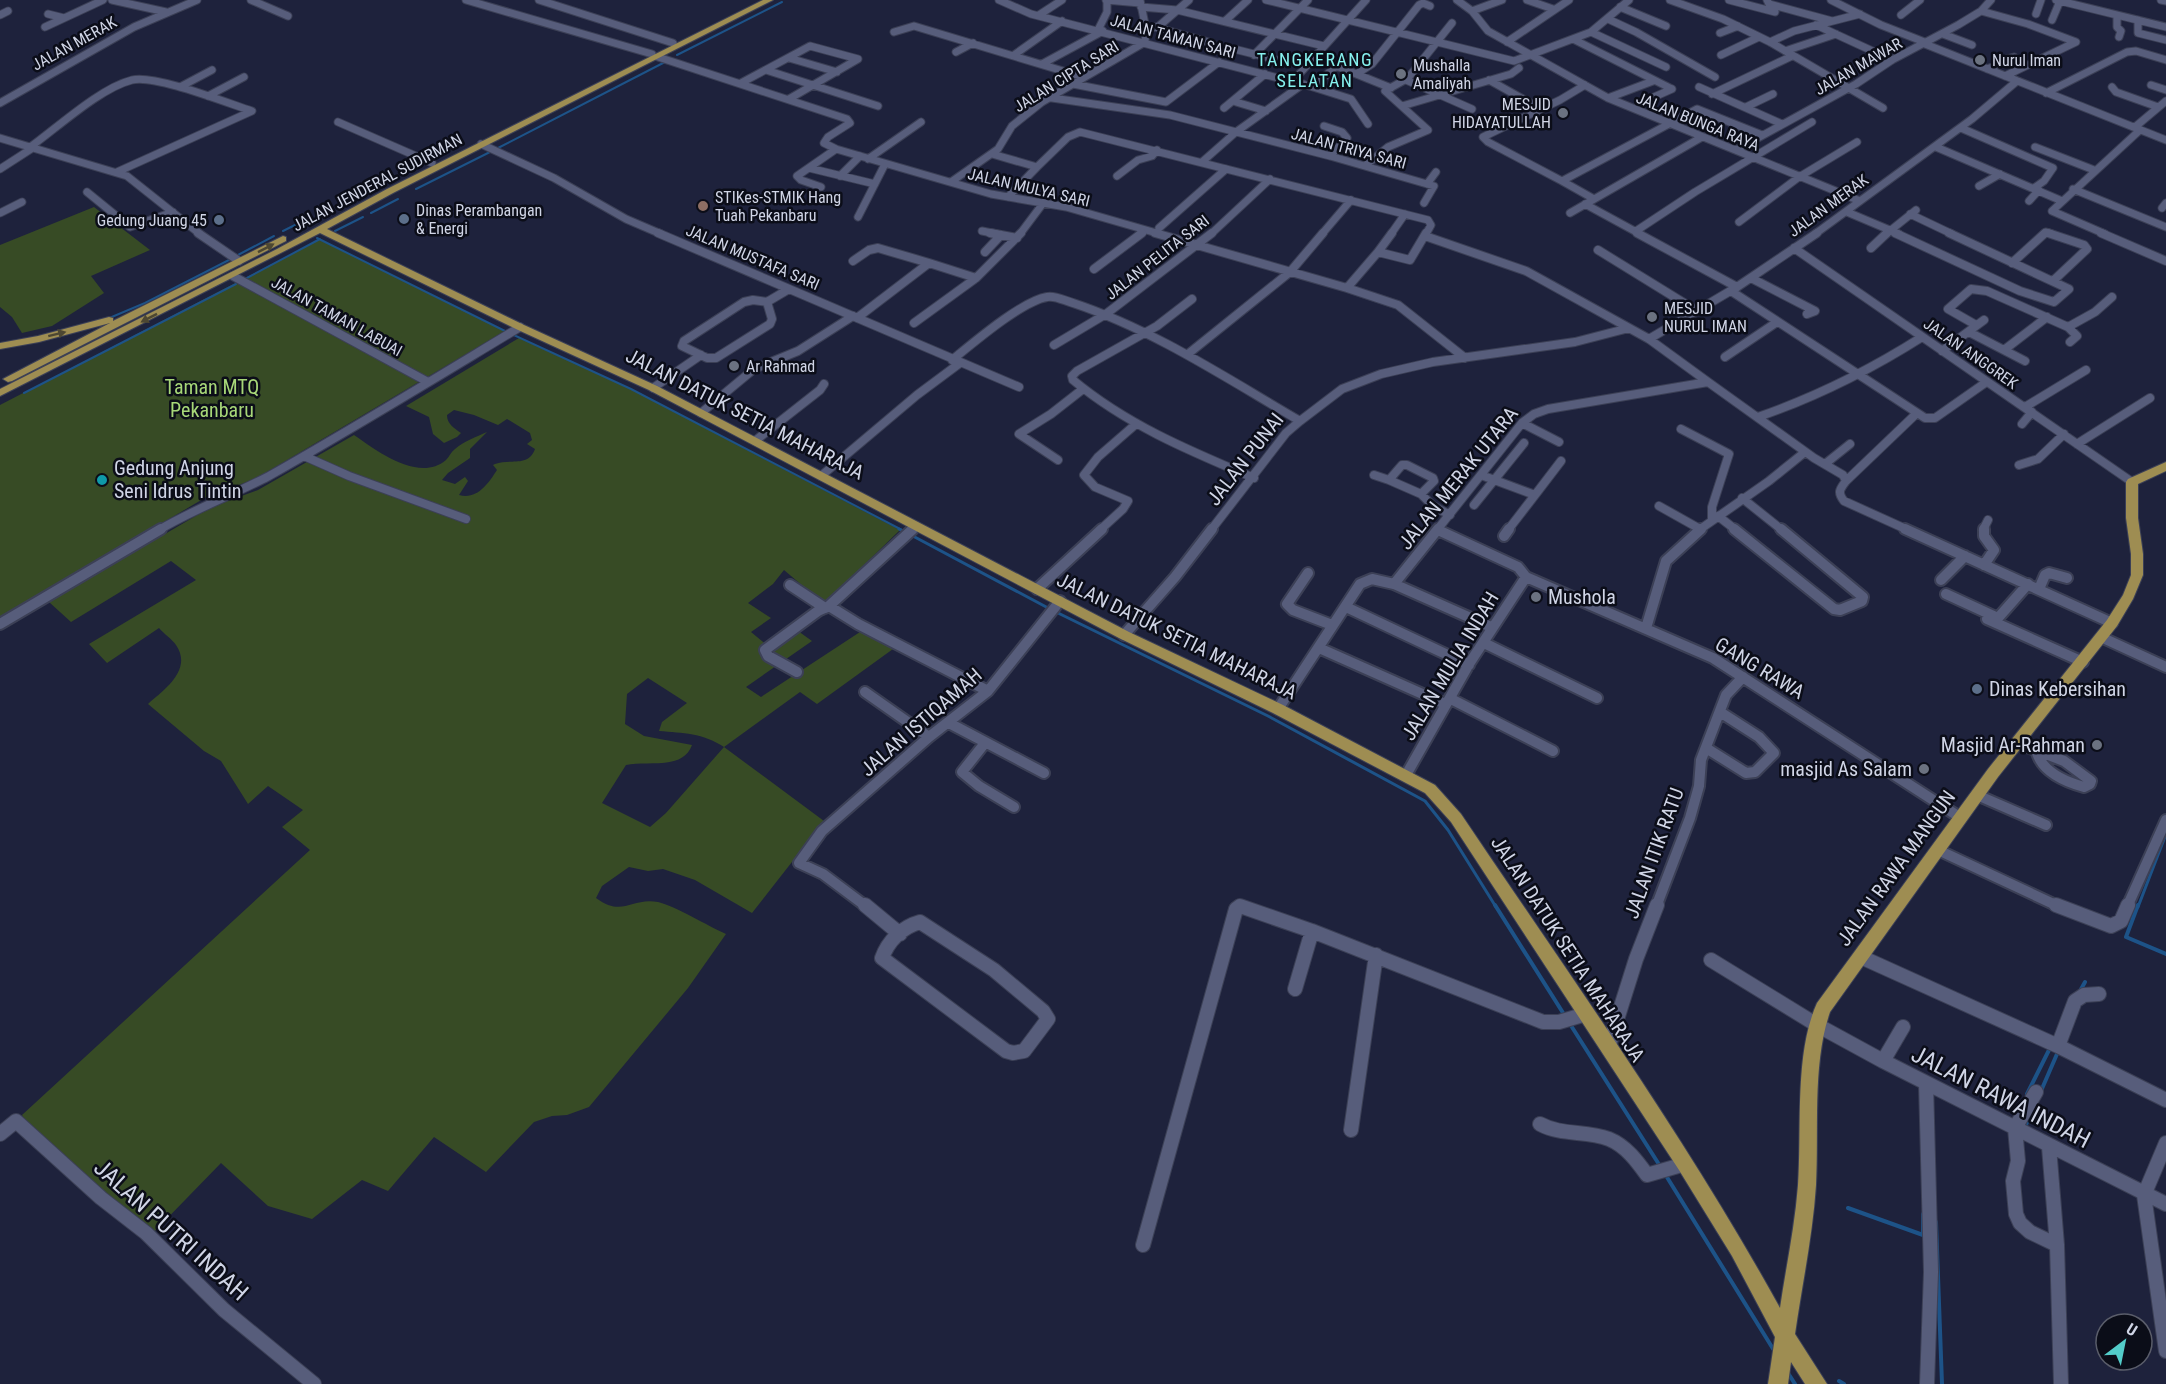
<svg xmlns="http://www.w3.org/2000/svg" width="2166" height="1384" viewBox="0 0 2166 1384" font-family="'Roboto Condensed',sans-serif">
<style>
.green{fill:#374b25;fill-rule:evenodd}
.lines{fill:none;stroke-linecap:round;stroke-linejoin:round}
.stream-far2{stroke:#1d5388;stroke-width:2}
.stream-far1{stroke:#1d5388;stroke-width:3}
.stream{stroke:#1d5388;stroke-width:4}
.minor-far3-casing{stroke:#3c4056;stroke-width:9}
.minor-far2-casing{stroke:#3c4056;stroke-width:10}
.minor-far1-casing{stroke:#3c4056;stroke-width:14}
.minor-casing{stroke:#3c4056;stroke-width:16}
.major-casing{stroke:#3c4056;stroke-width:2}
.minor-far3{stroke:#575d7b;stroke-width:7}
.minor-far2{stroke:#575d7b;stroke-width:8}
.minor-far1{stroke:#575d7b;stroke-width:10}
.minor{stroke:#575d7b;stroke-width:14}
.major{fill:#9e8d52;fill-rule:evenodd}
.oneway{fill:#4d4732}
.worship-dot{fill:#6b7280;stroke:#0b0d18;stroke-width:2}
.education-dot{fill:#8d6e63;stroke:#0b0d18;stroke-width:2}
.service-dot{fill:#5c6f8a;stroke:#0b0d18;stroke-width:2}
.culture-dot{fill:#0f9aa8;stroke:#0b0d18;stroke-width:2}
.labels{text-anchor:middle;stroke-width:5;stroke-linejoin:round;paint-order:stroke}
.far-street-label{font-size:16px;fill:#d0d5e6;stroke:#0b0d18}
.far-poi-label{font-size:16px;fill:#d0d5e6;stroke:#0b0d18;text-anchor:start}
.far-quarter-label{font-size:18px;letter-spacing:1.5px;fill:#86f1ee;stroke:#0b0d18}
.park-label{font-size:20px;fill:#a7d778;stroke:#0b0d18}
.street-label{font-size:20px;fill:#d0d5e6;stroke:#0b0d18}
.poi-label{font-size:20px;fill:#d0d5e6;stroke:#0b0d18;text-anchor:start}
.near-street-label{font-size:24px;fill:#d0d5e6;stroke:#0b0d18}
</style>
<rect width="100%" height="100%" fill="#1e223c"/>
<!-- green -->
<path class="green" d="M94 207 150 250 91 276 104 293 52 326 22 333 12 317 0 307V245Z
M320 239 505 331 255 479 208 496 0 619V405Z
M519 338 631 389 900 530 824 604 784 570 773 584 748 603 771 618 751 632 768 646 798 631 812 641 746 687 761 697 860 632 893 649 817 704 800 692 724 747 824 821 752 913 695 880 663 869 648 871 629 867 602 886 596 898C623 918 631 897 658 902 675 906 708 926 726 934L688 988 589 1107 567 1115 552 1116 534 1122 486 1172 434 1137 388 1191 362 1180 312 1219 268 1206 221 1163 151 1235 27 1125 22 1115 310 850 282 827 303 810 268 786 248 804 221 761 204 751 148 704C164 690 193 670 176 645 172 639 164 634 159 628L107 663 89 644 196 580 171 561 71 622 49 602 211 507 258 490 354 435C377 451 419 483 446 460 449 457 451 452 455 449 464 441 476 437 487 432L470 449V458L448 473 442 480 455 484 465 477 468 481 459 495C477 500 488 484 497 470L493 465 495 464C510 458 528 468 535 449L527 444 532 440 530 433 507 419 498 425 474 415 454 410 447 415C447 424 454 428 461 433L457 437 444 443 433 434 429 417 406 406ZM648 678 687 703 662 722 659 731C683 733 703 733 724 747L666 813 650 827 602 803 626 765C646 760 683 771 692 745L644 736 625 724 627 694Z"/>
<g class="lines">
<!-- stream-far2 -->
<path class="stream-far2" d="M677 55 782 2
M498 148 665 62
M416 189 490 152
M371 213 398 199
M283 231 295 225 300 228
M335 231 363 217
M317 238 505 331 631 389 902 530
M238 255 274 236
M245 279 320 239
M107 319 145 303 229 260
M24 393 236 284"/>
<!-- stream-far1 -->
<path class="stream-far1" d="M899 529 905 532
M911 535 1050 609
M1056 612 1268 716 1425 801 1448 830 1496 907
M2138 907 2166 834"/>
<!-- stream -->
<path class="stream" d="M1495 905 1565 1016
M2138 905 2126 937 2166 954
M2080 991 2085 982
M1570 1024 1660 1166
M2041 1091 2057 1054
M2027 1094 2049 1050
M2025 1127 2031 1113
M1665 1174 1775 1352
M1848 1208 1923 1235V1214
M1936 1222 1942 1384
M1788 1373 1795 1384
M1839 1381 1844 1384"/>
<defs>
<path id="minor-far3" d="M112 0 166 12
M251 0 288 16
M466 0 652 54
M539 0 673 43
M999 0 1031 14 1313 87 1335 67H1339L1391 88
M1106 0 1140 3
M1266 0 1514 61 1591 32 1629 0
M1457 0 1472 11 1488 31 1608 98 1860 201
M1527 0 1553 9
M1670 0 1723 19 1770 42 1883 108
M1729 0 1775 12
M1767 0 1769 4 1832 21
M1831 0 1881 25 1927 43
M2056 0 2166 27
M2161 0 2166 1
M1141 7 1177 10 1324 46
M1620 7 1666 26
M1472 11 1502 0
M1981 11 2028 24 2076 42 2005 76
M48 14 64 18
M2036 14 2041 0
M0 15 8 11
M1039 15 1062 0
M1901 15 1920 0
M2117 15V27L2121 31 2119 37
M1608 19 1636 32 1715 77
M2052 20 2060 1
M2138 20V33L2166 40
M1225 21 1248 0
M1816 25 1892 60
M45 27 103 0
M1155 27 1212 43
M1151 28 1159 26 1189 0
M1098 30 1107 12V0
M894 32 914 26 1083 77
M1591 32 1666 67
M1720 33 1738 26
M1943 34 1972 45
M1573 39 1672 89
M1507 42 1569 0
M1770 42 1794 31 1860 14
M1925 44 2166 140
M1238 50 1277 60
M1785 51 1836 34
M956 52 973 43
M1014 55 1062 21
M1254 55 1308 0
M1721 55 1759 37
M658 57 847 119 850 123 828 137 824 143 836 149 991 194 1066 207 1160 234
M789 58 837 72
M1042 64 1103 31
M1987 69 1995 66 1996 62 2014 57
M766 70 878 106
M1358 73 1372 64 1419 5 1423 3 1430 6
M1406 80 1472 109
M1489 80 1541 109
M1293 81 1366 0
M741 83 810 46 858 59 789 99
M1073 84 1166 102 1219 62
M1585 85 1560 100 1483 137 1488 142 1562 181 1697 109 1762 135
M2151 85 2166 90
M180 87 212 70
M1313 87 1351 99 1368 124
M1699 87 1782 124
M2112 87 2116 92 2158 107
M2046 93 2127 52 2136 51 2166 60
M1712 94 1792 56
M208 96 244 77
M1654 97 1672 89
M1052 98 1170 115 1330 156 1434 186 1424 203
M1608 98 1653 81
M1236 102 1266 111
M0 103 134 27 197 0
M1402 106 1511 74 1519 68
M1746 107 1773 94
M1224 108 1265 74
M338 122 432 163
M1324 126 1342 132 1347 138 1330 156
M2135 127 2166 101
M1961 128 2053 168 2044 181 2034 188
M0 138 127 176 200 234
M481 144 554 178 626 219 661 234
M1936 147 2062 201
M2035 147 2094 170
M29 148C57 128 100 88 132 80 154 74 227 103 252 111L117 172
M1736 150 1856 84 1892 60 1958 25 1981 11 1991 0
M992 154 1037 167 1008 197
M868 159 921 122
M1202 162 1236 132 1303 84
M1366 165 1388 147 1428 130 1385 91 1408 78 1452 23
M1037 167 1068 137 1080 132 1428 220 1431 225 1426 234
M809 168 875 184
M0 169 31 149
M840 176 860 156
M1117 176 1138 160 1152 156 1157 150
M1562 181 1594 199
M951 182 998 149 1012 126 1042 102 1145 42 1146 29 1140 0
M1427 184 1436 172
M1979 186 2000 174
M821 187 801 180 797 176 836 149
M2073 189 2166 227
M87 192 130 227 173 212
M2029 201 2039 190
M1585 204 1640 234
M2162 208 2166 203
M1847 212 1899 234
M0 213 22 202
M1570 213 1702 137
M1910 214 1952 234
M858 217 885 164
M1739 222 1799 177 1857 142
M1159 228 1226 169
M982 231 997 234
M1636 231 1695 192 1812 122
M1020 234 1044 202
M1140 234 1144 231
M1211 234 1270 179
M1322 234 1351 200
M1391 234 1405 214
M1815 234 1972 119 2017 81
M1886 234 1916 210
M2044 234 2046 232 2052 234
M2105 234 2052 211 2140 130"/>
<path id="minor-far2" d="M198 233 239 261
M658 233 1019 387
M990 233 1017 238
M1155 233 1347 288 1378 252 1410 260 1426 233
M1637 233 1737 287
M1895 233 2020 291 2054 302 2069 289 1949 233
M2048 233 2084 245 2087 249 2053 281
M2101 233 2166 261
M1425 236 1526 271 1649 339 1708 382 1548 409 1534 414 1522 423 1437 530
M1794 248 2132 482
M1871 248 1887 233
M1598 250 1697 311
M985 252 1001 235
M1378 252 1392 233
M853 261 869 250 878 248 929 263
M2012 263 2045 233
M1094 269 1142 233
M233 276 428 382
M1751 278 1815 311 1807 314
M1347 288 1398 305 1465 358
M1731 291 1925 418H1935L1985 383
M1192 299 1157 326 1077 371 1072 376 1073 380C1127 425 1190 451 1254 478
M753 300 767 302 772 319 770 324 716 358H707L682 346 684 341 744 302Z
M767 302 789 289
M857 318 929 263 976 278 1021 233
M914 323 976 278
M1976 325 1948 309 1971 289 1987 291 2068 327 2095 312 2112 297
M2068 327 2077 336 2070 342
M1969 332 2025 361
M1649 339 1737 287 1817 233
M1054 345 1106 314 1212 233
M2004 350 2047 317
M1942 351 1984 320
M1188 354 1290 272 1323 233
M1725 357 1777 322
M952 360C973 343 1022 301 1047 297 1055 295 1065 301 1073 303 1154 330 1226 378 1300 421L1286 433 1211 530
M1708 382 1814 458 1843 475 1846 481C1840 489 1837 492 1844 501L1908 530
M653 388 701 355
M2025 407 2086 370
M701 413 754 369 798 351 853 316
M1758 417C1816 397 1870 370 1922 337
M1300 421 1342 389 1381 374 1433 362 1575 342 1629 328
M1522 423 1559 442
M2022 424 2032 412
M1681 429 1729 454 1712 507V519
M755 441 820 390 824 384
M2077 444 2150 398
M304 456 349 476 466 519
M1058 460 1019 434 1051 414 1083 389
M1825 464 1850 444
M1402 465H1407L1433 478 1434 481 1421 494 1389 480Z
M2019 465 2038 459 2064 434
M1374 475 1389 480
M1481 475 1535 495 1508 530
M821 476 917 395 960 363
M1846 481 1916 414
M1421 494 1433 506 1450 515
M1535 495 1561 461
M1742 498 1782 530
M1474 505 1524 443
M1659 506 1700 529
M1718 516 1736 530
M159 530C194 509 233 495 269 476 354 428 437 377 520 327
M911 530 916 526
M1100 530 1123 509 1128 501 1095 487 1084 475 1098 457 1136 424
M1699 530 1769 481 1805 452
M1983 530 1988 520"/>
<path id="minor-far1" d="M1734 529 1834 609 1840 610 1862 601 1863 597 1781 529
M1905 529 2112 623
M1984 529V536L1994 550 1984 565
M1438 530 1518 567 1526 577
M1504 536 1509 529
M1308 573 1287 604 1293 610 1332 625
M1526 577 1713 658 1961 818
M1941 580 1965 556
M1394 584 1491 627
M790 585 825 608
M1037 589 1102 529
M2039 589 2045 575 2049 573 2067 578
M1946 594 1998 618 2028 584
M829 606 858 624 988 691
M1346 607 1469 665
M1987 619 2083 662
M0 624 161 529
M1646 628 1666 561 1701 529
M1124 635 1175 577 1212 529
M2103 638 2166 667
M1484 643 1597 698
M1319 648 1445 704
M797 672 768 656 765 650 818 611 829 606 913 529
M865 692 929 737
M1451 699 1553 751
M1278 709 1360 584 1372 579 1394 584 1438 529
M949 723 1044 773
M985 743 962 772 979 786 1014 807
M2017 743 2064 761 2091 781 2090 784 2084 787C2066 782 2043 772 2037 753
M1706 748 1746 773 1755 772 1774 753 1759 737 1720 712
M1406 775 1469 664 1526 577
M1977 795 2046 825
M1938 850 2060 907
M867 907 823 874 799 863 822 831 929 737 988 691 1060 601
M1239 907H1242
M1656 907 1690 818 1699 786 1701 760 1726 695 1743 677
M2127 907 2166 820"/>
<path id="minor" d="M865 905 900 934
M2056 905 2111 926 2121 921 2128 905
M920 922 994 970 1043 1011 1048 1019 1024 1051 1013 1053 1006 1051 882 958C888 941 902 927 920 922Z
M1861 957 2058 1046 2166 1100
M1711 960 1817 1025 1883 1061 2166 1204
M1295 989 1312 931 1543 1022H1559L1586 1014
M2058 1046 2075 1001 2084 995 2099 994
M1608 1048 1636 959 1657 905
M1883 1061 1903 1027
M1926 1083 1931 1272 1927 1384
M2036 1092 2015 1128 2018 1161 2013 1181 2016 1214 2020 1223 2030 1232 2057 1245
M1540 1124C1562 1136 1586 1130 1609 1139 1626 1146 1637 1161 1647 1175L1685 1164
M1351 1130 1376 955
M0 1134 16 1121 101 1198 146 1233 224 1310 314 1384
M2166 1143 2144 1195 2166 1351
M2049 1147 2057 1245 2061 1384
M1143 1245 1236 909 1240 906 1312 931"/>
<path id="major" d="M763 0H773L393 193 327 229 524 325 657 386 1129 632 1283 705 1435 785 1461 814C1570 976 1685 1136 1780 1308 1786 1267 1795 1226 1798 1185 1802 1129 1794 1054 1817 1003L1988 769 2107 620 2123 595 2131 575V554L2126 518V482L2128 479 2166 462V471L2138 484V518L2143 554V575L2133 599 2117 626 1998 777 1830 1012C1812 1064 1819 1130 1816 1185 1813 1234 1802 1285 1795 1334L1827 1384H1805L1791 1362 1788 1384H1768L1775 1337 1732 1256 1679 1170 1451 822 1425 793 1273 713 1119 638 649 390 516 329 320 233 0 396V389L277 249 387 189Z
M283 236 286 237V241L12 381 8 382 3 379 110 323 39 342 0 349V343L38 336 109 317 113 318V321Z"/>
</defs>
<!-- minor-far3 casing -->
<use href="#minor-far3" class="minor-far3-casing"/>
<!-- minor-far2 casing -->
<use href="#minor-far2" class="minor-far2-casing"/>
<!-- minor-far1 casing -->
<use href="#minor-far1" class="minor-far1-casing"/>
<!-- minor casing -->
<use href="#minor" class="minor-casing"/>
<!-- major casing -->
<use href="#major" class="major-casing"/>
<!-- minor-far3 -->
<use href="#minor-far3" class="minor-far3"/>
<!-- minor-far2 -->
<use href="#minor-far2" class="minor-far2"/>
<!-- minor-far1 -->
<use href="#minor-far1" class="minor-far1"/>
<!-- minor -->
<use href="#minor" class="minor"/>
<!-- major -->
<use href="#major" class="major"/>
</g>
<!-- one-way arrows -->
<defs><path id="oneway-solid" d="M-6-.8H1V-3.2L6.5 0L1 3.2V.8H-6Z" transform="scale(1.5)"/></defs>
<g class="oneway">
<use href="#oneway-solid" transform="translate(266 248) rotate(-27)"/>
<use href="#oneway-solid" transform="translate(149 318) rotate(153)"/>
<use href="#oneway-solid" transform="translate(57 334) rotate(-14)"/>
</g>
<!-- markers -->
<g class="worship-dot">
<circle cx="1980" cy="60" r="6"/>
<circle cx="1401" cy="74" r="6"/>
<circle cx="1563" cy="113" r="6"/>
<circle cx="1652" cy="317" r="6"/>
<circle cx="734" cy="366" r="6"/>
<circle cx="1536" cy="597" r="6"/>
<circle cx="2097" cy="745" r="6"/>
<circle cx="1924" cy="769" r="6"/>
</g>
<circle class="education-dot" cx="703" cy="206" r="6"/>
<g class="service-dot">
<circle cx="404" cy="219" r="6"/>
<circle cx="219" cy="220" r="6"/>
<circle cx="1977" cy="689" r="6"/>
</g>
<circle class="culture-dot" cx="102" cy="480" r="6"/>
<g class="labels">
<!-- far-street labels -->
<g class="far-street-label">
<text transform="translate(1173 36) rotate(15)" y="6">JALAN TAMAN SARI</text>
<text transform="translate(74 43) rotate(-29)" y="6">JALAN MERAK</text>
<text transform="translate(1858 66) rotate(-30)" y="6">JALAN MAWAR</text>
<text transform="translate(1066 76) rotate(-32)" y="6">JALAN CIPTA SARI</text>
<text transform="translate(1698 121) rotate(22)" y="6">JALAN BUNGA RAYA</text>
<text transform="translate(1349 148) rotate(15)" y="6">JALAN TRIYA SARI</text>
<text transform="translate(377 182) rotate(-28)" y="6">JALAN JENDERAL SUDIRMAN</text>
<text transform="translate(1029 187) rotate(13)" y="6">JALAN MULYA SARI</text>
<text transform="translate(1828 205) rotate(-36)" y="6">JALAN MERAK</text>
<text transform="translate(753 257) rotate(23)" y="6">JALAN MUSTAFA SARI</text>
<text transform="translate(1157 257) rotate(-38)" y="6">JALAN PELITA SARI</text>
<text transform="translate(337 316) rotate(29)" y="6">JALAN TAMAN LABUAI</text>
<text transform="translate(1971 353) rotate(35)" y="6">JALAN ANGGREK</text>
</g>
<!-- far-poi labels -->
<g class="far-poi-label">
<text x="1992" y="66">Nurul Iman</text>
<text x="1413" y="71">Mushalla<tspan x="1413" dy="18">Amaliyah</tspan></text>
<text x="1551" y="110" text-anchor="end">MESJID<tspan x="1551" dy="18">HIDAYATULLAH</tspan></text>
<text x="715" y="203">STIKes-STMIK Hang<tspan x="715" dy="18">Tuah Pekanbaru</tspan></text>
<text x="416" y="216">Dinas Perambangan<tspan x="416" dy="18">&amp; Energi</tspan></text>
<text x="207" y="226" text-anchor="end">Gedung Juang 45</text>
<text x="1664" y="314">MESJID<tspan x="1664" dy="18">NURUL IMAN</tspan></text>
<text x="746" y="372">Ar Rahmad</text>
</g>
<!-- far-quarter labels -->
<g class="far-quarter-label">
<text x="1315" y="66">TANGKERANG<tspan x="1315" dy="21">SELATAN</tspan></text>
</g>
<!-- park labels -->
<g class="park-label">
<text x="212" y="394">Taman MTQ<tspan x="212" dy="23">Pekanbaru</tspan></text>
</g>
<!-- street labels -->
<g class="street-label">
<text transform="translate(745 414) rotate(27)" y="7">JALAN DATUK SETIA MAHARAJA</text>
<text transform="translate(1245 459) rotate(-52)" y="7">JALAN PUNAI</text>
<text transform="translate(1458 478) rotate(-51)" y="7">JALAN MERAK UTARA</text>
<text transform="translate(1177 636) rotate(26)" y="7">JALAN DATUK SETIA MAHARAJA</text>
<text transform="translate(1450 666) rotate(-59)" y="7">JALAN MULIA INDAH</text>
<text transform="translate(1760 668) rotate(31)" y="7">GANG RAWA</text>
<text transform="translate(921 722) rotate(-41)" y="7">JALAN ISTIQAMAH</text>
<text transform="translate(1654 853) rotate(-70)" y="7">JALAN ITIK RATU</text>
<text transform="translate(1896 868) rotate(-54)" y="7">JALAN RAWA MANGUN</text>
<text transform="translate(1568 949) rotate(57)" y="7">JALAN DATUK SETIA MAHARAJA</text>
</g>
<!-- poi labels -->
<g class="poi-label">
<text x="114" y="475">Gedung Anjung<tspan x="114" dy="23">Seni Idrus Tintin</tspan></text>
<text x="1548" y="604">Mushola</text>
<text x="1989" y="696">Dinas Kebersihan</text>
<text x="2085" y="752" text-anchor="end">Masjid Ar-Rahman</text>
<text x="1912" y="776" text-anchor="end">masjid As Salam</text>
</g>
<!-- near-street labels -->
<g class="near-street-label">
<text transform="translate(2001 1097) rotate(27)" y="8">JALAN RAWA INDAH</text>
<text transform="translate(171 1230) rotate(42)" y="8">JALAN PUTRI INDAH</text>
</g>
</g>
<!-- north arrow -->
<g transform="translate(2124 1342) rotate(32)"><circle r="28" fill="#0b0d18" stroke="#5a5d6a" stroke-width="1.5"/>
<path d="M0-4.5L10 22L0 15L-10 22Z" fill="#53cdca"/>
<text y="-9" font-size="16" font-weight="bold" text-anchor="middle" fill="#d0d5e6">U</text>
</g>
</svg>
